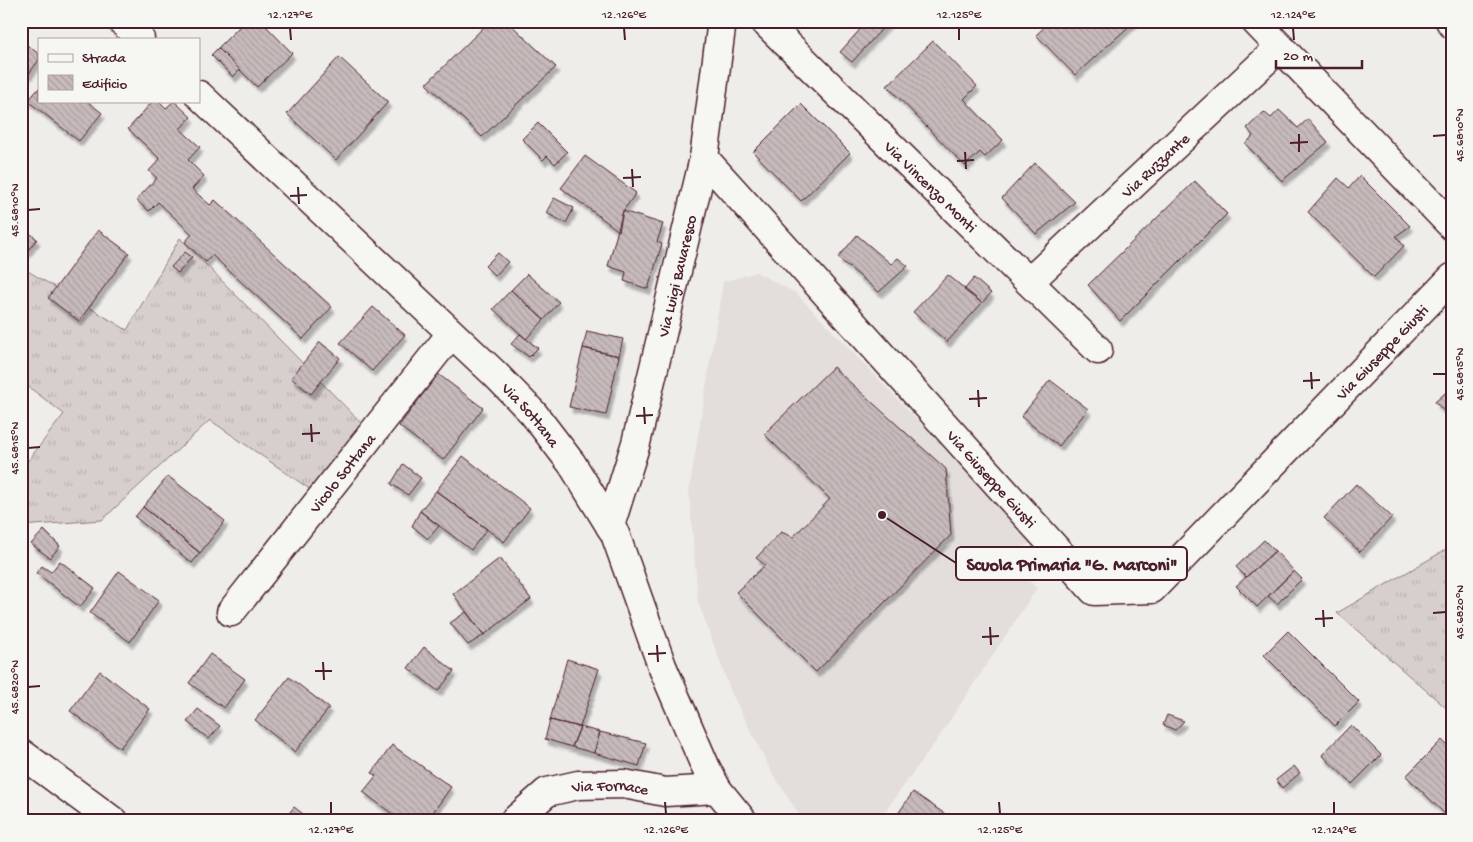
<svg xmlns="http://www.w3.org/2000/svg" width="1473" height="842" viewBox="0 0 1473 842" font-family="'Gochi Hand',sans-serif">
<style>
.built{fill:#e3dedc}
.grass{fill:url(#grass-tufts);stroke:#90777c}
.building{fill:url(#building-back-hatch);stroke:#4a1f2b;filter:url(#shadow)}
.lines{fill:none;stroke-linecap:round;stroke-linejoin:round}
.street-casing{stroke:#4a1f2b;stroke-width:31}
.secondary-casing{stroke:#4a1f2b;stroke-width:31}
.street{stroke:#f6f6f2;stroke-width:28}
.secondary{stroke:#f6f6f2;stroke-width:28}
.ticks{fill:none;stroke:#4a1f2b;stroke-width:2}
.labels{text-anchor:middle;stroke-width:4.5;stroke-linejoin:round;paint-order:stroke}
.street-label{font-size:16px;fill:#4a1f2b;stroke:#f6f6f2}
.leader{fill:none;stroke:#4a1f2b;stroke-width:2}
.callout-dot{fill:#4a1f2b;stroke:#f6f6f2;stroke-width:2}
.callout{fill:#f6f6f2;stroke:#4a1f2b;stroke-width:2}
.callout-label{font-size:18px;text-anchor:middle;font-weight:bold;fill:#4a1f2b}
.neatline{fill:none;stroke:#4a1f2b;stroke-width:2}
.ticks-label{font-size:12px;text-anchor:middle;fill:#4a1f2b}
</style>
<defs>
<pattern id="grass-tufts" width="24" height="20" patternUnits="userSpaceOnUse" patternTransform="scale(1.25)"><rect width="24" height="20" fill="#d7cfce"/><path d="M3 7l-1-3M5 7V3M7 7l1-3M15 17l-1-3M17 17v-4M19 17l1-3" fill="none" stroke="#bab1b1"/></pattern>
<pattern id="building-back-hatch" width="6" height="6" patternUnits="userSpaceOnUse" patternTransform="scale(1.25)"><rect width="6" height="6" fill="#c6babb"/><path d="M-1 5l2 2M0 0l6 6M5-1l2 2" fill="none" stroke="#ac9fa1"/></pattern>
<filter id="shadow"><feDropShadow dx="3" dy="5.5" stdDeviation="1" flood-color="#0004"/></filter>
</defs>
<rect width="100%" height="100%" fill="#efedea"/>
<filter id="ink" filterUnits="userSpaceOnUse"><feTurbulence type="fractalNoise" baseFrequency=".02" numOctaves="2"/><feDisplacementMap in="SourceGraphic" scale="10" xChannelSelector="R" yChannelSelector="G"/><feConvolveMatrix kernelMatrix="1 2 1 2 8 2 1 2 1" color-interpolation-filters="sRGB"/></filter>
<g filter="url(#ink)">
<!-- built -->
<path class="built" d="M756 272 796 293 1033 541 1007 560 1037 588 937 740 878 821H803L771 771 731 692 698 602 689 491 723 282Z"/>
<!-- grass -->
<path class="grass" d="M180 238 373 435 311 490 210 420 102 520 21 526V470L64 414 21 381V267L127 330Z
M1452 546V713L1337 613Z"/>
<!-- building -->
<path class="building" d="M245 21H261L292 53 257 87 218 48Z
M490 21H507L556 67 482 137 426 84Z
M860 21H889L852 62 840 52 864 25Z
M1051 21H1135L1075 75 1036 35Z
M933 41 977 86 964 99 1003 140 985 157 980 152 965 166 887 86Z
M24 43 39 54V60L28 75 21 70V46Z
M218 48 240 70 233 77 211 55Z
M339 57 388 102 336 160 287 114Z
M39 88V101H87L102 113 79 141 28 101Z
M153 101H159L166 108 174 101 191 117 180 129 200 147 188 160 204 176 192 189 210 205 215 200 332 307 303 339 212 255 206 262 185 242 192 234 158 202 149 211 136 200 157 178 149 171 160 159 128 129Z
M801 104 850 153 801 201 753 152Z
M1279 110 1298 128 1308 119 1328 142 1282 181 1245 144 1253 136 1247 128 1264 112 1271 118Z
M538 123 567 152 555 164 547 156 543 160 522 139Z
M585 156 636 193 623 211 619 231 561 188Z
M1035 163 1075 202 1036 234 1002 198Z
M1360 176 1410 226 1396 236 1404 246 1374 277 1308 212 1338 178 1349 188Z
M1195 181 1227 214 1120 321 1088 285Z
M554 198 574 208 566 223 546 213Z
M623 211 663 224 657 242 662 244 648 289 624 281 626 272 608 266Z
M21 226 37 239 21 259Z
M98 230 129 253 79 321 48 298Z
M857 235 891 264 898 258 908 266 879 292 838 258Z
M185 252 192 257 178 273 171 267Z
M498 253 508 262 495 276 485 266Z
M527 274 559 302 544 320 511 290Z
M948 275 982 303 947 342 913 312Z
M974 278 991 293 982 303 964 290Z
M511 290 544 320 526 339 493 309Z
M373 307 405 335 372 371 340 343Z
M587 331 623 339 619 356 583 348Z
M520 334 538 348 529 357 511 344Z
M320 342 340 358 311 394 291 378Z
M583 348 619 356 606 415 569 407Z
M833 367 946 469 951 535 816 672 736 592 765 565 756 558 781 532 793 537 830 499 764 434Z
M438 374 483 408 443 460 399 426Z
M1050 380 1088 409 1059 446 1021 417Z
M1452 387V420L1435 402Z
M463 456 530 508 504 542 436 491Z
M403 464 421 478 408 495 391 484Z
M168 476 225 521 200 553 143 507Z
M1356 484 1392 517 1360 552 1324 518Z
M436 491 487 529 471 550 420 511Z
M143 507 200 553 192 563 135 517Z
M420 511 439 526 428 539 412 526Z
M44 530 60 546 50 558 31 544Z
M1264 540 1275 551 1246 577 1236 567Z
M1275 551 1294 571 1257 607 1236 586Z
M500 558 531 599 484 635 453 594Z
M60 561 95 588 80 607 36 573 42 566 51 572Z
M119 571 159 600 130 642 90 613Z
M1294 571 1302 579 1277 604 1268 596Z
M466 612 484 635 468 645 450 623Z
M1288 631 1359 702 1335 726 1264 655Z
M424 647 454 671 438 691 408 668Z
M210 654 245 679 224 708 189 683Z
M567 659 599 669 580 727 550 720Z
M100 671 150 709 120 748 70 711Z
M289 677 329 708 295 752 255 720Z
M198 709 220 726 209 739 187 722Z
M1167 715 1184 721 1175 730 1163 725Z
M550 720 580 727 572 747 545 739Z
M1351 725 1381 755 1352 784 1322 755Z
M580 727 600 732 594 753 572 747Z
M600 732 646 743 639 766 594 753Z
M1442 740 1452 750V813L1448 817 1406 776Z
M392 745 451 787 427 821H394L395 816 363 792 376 776 372 773Z
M1294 766 1300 773 1282 788 1276 780Z
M913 792 948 816 945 821H893Z
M294 807 312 821H283Z"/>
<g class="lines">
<defs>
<g id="street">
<path id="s1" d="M764 21 1098 350"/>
<path d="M1255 21 1452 226"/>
<path id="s2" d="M704 158 1094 591 1152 589 1452 278"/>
<path id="s3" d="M1029 282 1280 47"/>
<path id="s4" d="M610 526 636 443 704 158 722 21"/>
<path id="s5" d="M231 612 451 334"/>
<path d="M21 753 113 821"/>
<path id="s6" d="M514 821 547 792 578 785 624 784 665 792 717 789"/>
</g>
<g id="secondary">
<path d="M122 21 140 39"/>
<path d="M1450 21 1452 24"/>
<path id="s7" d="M199 95 495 374 533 413 572 464 615 534 662 666 706 768 717 789 743 821"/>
</g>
</defs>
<!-- street casing -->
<use href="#street" class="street-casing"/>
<!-- secondary casing -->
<use href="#secondary" class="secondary-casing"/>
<!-- street -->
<use href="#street" class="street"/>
<!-- secondary -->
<use href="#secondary" class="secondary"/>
</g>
</g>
<!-- ticks -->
<path class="ticks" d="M290 28 291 40M624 28 625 40M959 28V40M1293 28 1294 40M1299 134V152M1433 136 1446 135M1290 143 1308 142M965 152 966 169M957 161 974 160M632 169 633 187M623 178 641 177M298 187 299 204M290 196 307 195M28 210 40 209M1311 372 1312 389M1433 374H1446M1303 381 1320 380M978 390 979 407M969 399 987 398M644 407 645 424M636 416 653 415M311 424 312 442M302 434 320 433M28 448 40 447M1323 610 1324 627M1433 613 1446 612M1315 619 1333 618M990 627 991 645M982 637 999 636M657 645 658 662M648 654 666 653M323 662 324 680M315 671H332M28 687 40 686M331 802V814M665 802 666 814M999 802 1000 814M1334 802V814"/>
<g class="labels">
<!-- street labels -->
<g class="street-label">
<text dy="6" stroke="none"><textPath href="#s3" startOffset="172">Via Ruzzante</textPath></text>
<text dy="6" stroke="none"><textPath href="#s1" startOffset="235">Via Vincenzo Monti</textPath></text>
<text dy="6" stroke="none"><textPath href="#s4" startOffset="259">Via Luigi Bavaresco</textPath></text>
<text dy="6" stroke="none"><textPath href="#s2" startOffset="971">Via Giuseppe Giusti</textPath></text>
<text dy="6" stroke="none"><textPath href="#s7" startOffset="461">Via Sottana</textPath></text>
<text dy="6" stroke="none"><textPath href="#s5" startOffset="178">Vicolo Sottana</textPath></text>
<text dy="6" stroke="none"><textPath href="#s2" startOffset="431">Via Giuseppe Giusti</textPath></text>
<text dy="6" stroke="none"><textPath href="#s6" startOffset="108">Via Fornace</textPath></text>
</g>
</g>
<!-- callouts -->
<path class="leader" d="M882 515L956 563"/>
<circle class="callout-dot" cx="882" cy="515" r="5"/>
<rect class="callout" x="956" y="547" width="231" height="33" rx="5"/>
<g class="callout-label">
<text x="1072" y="570">Scuola Primaria "G. Marconi"</text>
</g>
<!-- margin -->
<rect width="1473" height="842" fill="none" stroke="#f6f6f2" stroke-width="55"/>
<!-- legend -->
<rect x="38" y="38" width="162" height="65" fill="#f6f6f2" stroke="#b1a0a2"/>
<rect x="48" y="54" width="25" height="8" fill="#f6f6f2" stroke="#b1a0a2"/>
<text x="82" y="62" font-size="15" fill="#4a1f2b">Strada</text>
<rect x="48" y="75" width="25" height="15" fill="url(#building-back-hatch)" stroke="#b1a0a2"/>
<text x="82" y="88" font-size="15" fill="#4a1f2b">Edificio</text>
<!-- scale -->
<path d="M1276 60v8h86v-8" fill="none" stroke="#4a1f2b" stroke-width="2.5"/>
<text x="1283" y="60" font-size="15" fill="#4a1f2b" stroke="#f6f6f2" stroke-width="4" paint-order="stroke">20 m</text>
<rect x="28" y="28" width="1418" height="786" class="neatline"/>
<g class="ticks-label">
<text x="290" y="18">12.127°E</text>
<text x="624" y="18">12.126°E</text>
<text x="959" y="18">12.125°E</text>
<text x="1293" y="18">12.124°E</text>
<text transform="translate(1459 135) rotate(-90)" y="4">45.6810°N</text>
<text transform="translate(14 210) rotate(-90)" y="4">45.6810°N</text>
<text transform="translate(1459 374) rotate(-90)" y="4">45.6815°N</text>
<text transform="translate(14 448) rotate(-90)" y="4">45.6815°N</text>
<text transform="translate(1459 612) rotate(-90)" y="4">45.6820°N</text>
<text transform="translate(14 687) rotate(-90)" y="4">45.6820°N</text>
<text x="331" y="833">12.127°E</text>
<text x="666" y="833">12.126°E</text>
<text x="1000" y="833">12.125°E</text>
<text x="1334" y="833">12.124°E</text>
</g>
</svg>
